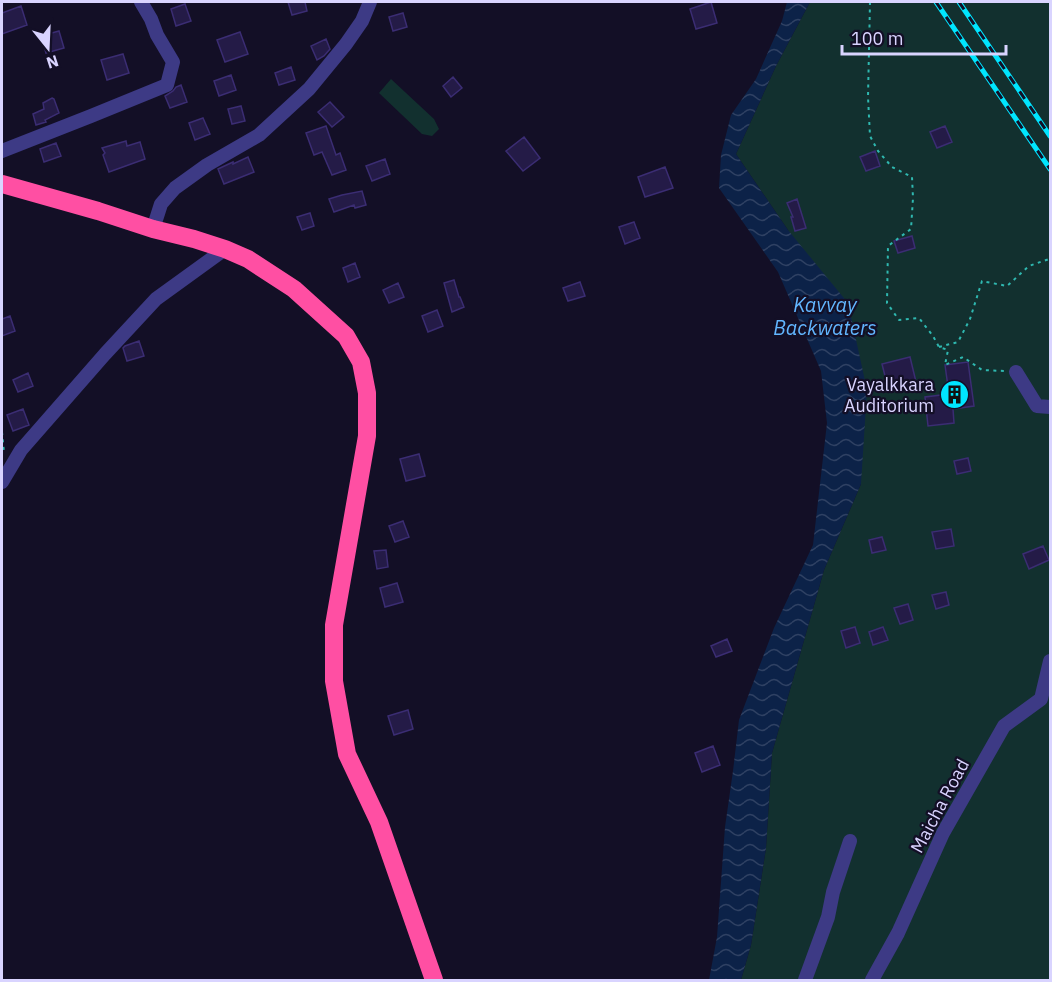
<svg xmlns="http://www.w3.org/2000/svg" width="1052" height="982" viewBox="0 0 1052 982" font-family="'IBM Plex Sans',sans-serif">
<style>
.green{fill:#12302f}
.water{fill:url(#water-waves)}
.building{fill:#241b47;stroke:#3b2d73;stroke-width:1.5}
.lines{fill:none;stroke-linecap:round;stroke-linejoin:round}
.path{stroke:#2fb8b0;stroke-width:2;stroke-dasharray:3 4.5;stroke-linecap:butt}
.minor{stroke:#3d3a85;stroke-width:14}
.highway{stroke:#ff4fa3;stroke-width:18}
.rail-casing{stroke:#00e5ff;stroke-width:5}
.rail{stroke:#130f26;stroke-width:3;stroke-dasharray:9;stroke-linecap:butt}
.labels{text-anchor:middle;stroke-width:4.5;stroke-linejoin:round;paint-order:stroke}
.poi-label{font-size:18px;fill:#d9d4ff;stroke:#130f26;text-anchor:end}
.street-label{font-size:18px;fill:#d9d4ff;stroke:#130f26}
.water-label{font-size:20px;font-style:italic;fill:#62b6ff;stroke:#130f26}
</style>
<defs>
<pattern id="water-waves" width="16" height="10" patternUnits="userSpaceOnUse" patternTransform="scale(1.5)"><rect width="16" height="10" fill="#0c2248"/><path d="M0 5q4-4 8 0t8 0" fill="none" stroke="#2f4163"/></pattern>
</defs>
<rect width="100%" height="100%" fill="#130f26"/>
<!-- green -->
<path class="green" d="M810 2H1050V980H741L751 945 766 848 772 753 824 570 861 484 788 230 736 154 776 66Z
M391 79 434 119 439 129 432 136 422 134 379 93Z"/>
<!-- water -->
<path class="water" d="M787 2H810L776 66 736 154 788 230 848 303 867 390 861 484 824 570 772 753 766 848 751 945 741 980H709L717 937 725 827 733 771 739 720 774 628 813 545 827 423 821 371 778 272 719 188 721 155 731 115 756 79 782 21Z"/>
<!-- building -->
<path class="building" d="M288 2H305L307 11 292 15Z
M711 2 717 23 696 29 690 9Z
M185 4 191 21 176 26 171 9Z
M21 6 27 25 2 34V13Z
M403 13 407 27 393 31 389 17Z
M59 31 64 48 46 53 41 36Z
M240 32 248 54 225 62 217 40Z
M326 39 330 49 324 56 317 60 311 46Z
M123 54 129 73 107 80 101 60Z
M291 67 295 80 279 85 275 73Z
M231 75 236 90 219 96 214 81Z
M453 77 462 88 451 97 443 86Z
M181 85 187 102 170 108 165 96 173 91 176 87Z
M52 98 54 99 59 113 45 120 46 122 36 125 33 114 44 109 43 103Z
M330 102 344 117 332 127 318 112Z
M241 106 245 121 232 124 228 109Z
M203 118 210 134 195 140 189 123Z
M326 126 336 155 340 153 346 170 332 175 322 152 314 155 306 133Z
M945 126 952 142 937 148 930 132Z
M524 137 540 158 523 171 506 151Z
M126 141 127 146 140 142 145 159 109 172 103 155 105 153 102 148Z
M56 143 61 156 44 162 40 149Z
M875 151 880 166 866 171 860 157Z
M248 157 254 172 224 184 218 169 233 162V164Z
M385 159 390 174 372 181 366 166Z
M665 167 673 188 645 197 638 177Z
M362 191 366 205 355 208 354 205 334 212 329 199 342 195Z
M797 199 806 228 795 231 791 217H793L787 203Z
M310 213 314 226 302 230 297 217Z
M634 222 640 238 625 244 619 227Z
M912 236 915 248 898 253 894 241Z
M355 263 360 277 348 282 343 268Z
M454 280 459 297H460L464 307 452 312 444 283Z
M580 282 585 296 568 301 563 288Z
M398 283 404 297 389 303 383 290Z
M437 310 443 326 428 332 422 316Z
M10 316 15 331 2 336V319Z
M139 341 144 356 127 361 123 348 125 346Z
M910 357 917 386 889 392 882 364Z
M968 362 974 406 953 409 954 423 928 426 925 397 949 394 945 365Z
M28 373 33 386 18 392 13 380Z
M23 409 29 425 13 431 7 415Z
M419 454 425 476 406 481 400 459Z
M968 458 971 471 957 474 954 461Z
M403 521 409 537 395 542 389 526Z
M951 529 954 546 936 549 932 532Z
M882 537 886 550 872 553 869 540Z
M1043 546 1049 560 1029 569 1023 554Z
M386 550 388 567 377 569 374 551Z
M397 583 403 602 385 607 380 588Z
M946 592 949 605 936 609 932 595Z
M908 604 913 620 900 624 894 608Z
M855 627 860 643 846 648 841 631Z
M883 627 888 640 873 645 869 632Z
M727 639 732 651 716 657 711 646Z
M408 710 413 729 394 735 388 716Z
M713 746 720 765 702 772 695 753Z"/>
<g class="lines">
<!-- path -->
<path class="path" d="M870 2 868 97 870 136 878 151 892 167 912 177 913 198 911 229 888 246 887 303 899 320 919 318 933 336 939 347 948 350 945 365 963 357 982 370 1004 371
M939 347 958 342 970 319 982 281 1007 286 1029 266 1049 259
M2 432 4 453"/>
<!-- minor -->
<path class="minor" d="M2 151 91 116 167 85 173 62 157 35 151 19 141 2
M153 229 161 204 175 188 207 165 259 135 309 89 346 44 362 21 370 2
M1016 372 1037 406 1050 407
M2 482 21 450 105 354 156 299 225 249
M805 980 828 917 833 892 850 841
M872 980 898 933 943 833 1004 726 1041 699 1050 661"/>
<!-- highway -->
<path class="highway" d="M2 184 98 211 153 229 194 239 225 249 248 259 294 289 346 336 361 362 367 393V436L334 625V681L347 754 379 822 434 980"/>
<defs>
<path id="rail" d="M936 2 1050 169
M959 2 1050 136"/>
</defs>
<!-- rail casing -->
<use href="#rail" class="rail-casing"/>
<!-- rail -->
<use href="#rail" class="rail"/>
</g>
<!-- icons -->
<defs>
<symbol id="building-disc" viewBox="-11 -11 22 22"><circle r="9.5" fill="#00e5ff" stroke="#130f26"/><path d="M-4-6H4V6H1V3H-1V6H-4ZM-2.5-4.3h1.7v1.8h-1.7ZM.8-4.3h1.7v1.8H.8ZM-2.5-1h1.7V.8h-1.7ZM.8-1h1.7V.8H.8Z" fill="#111"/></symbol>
</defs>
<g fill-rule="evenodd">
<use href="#building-disc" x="938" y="378" width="33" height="33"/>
</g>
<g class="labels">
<!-- poi labels -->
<g class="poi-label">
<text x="934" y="391">Vayalkkara<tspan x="934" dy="21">Auditorium</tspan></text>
</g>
<!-- street labels -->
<g class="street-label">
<text transform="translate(940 806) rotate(-62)" y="6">Maicha Road</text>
</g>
<!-- water labels -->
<g class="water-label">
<text x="825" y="312">Kavvay<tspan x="825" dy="23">Backwaters</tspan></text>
</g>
</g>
<!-- border -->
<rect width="1052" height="982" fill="none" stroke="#d9d4ff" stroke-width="6"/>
<!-- north arrow -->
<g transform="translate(48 48) rotate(162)" stroke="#130f26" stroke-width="4.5" paint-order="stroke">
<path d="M0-4.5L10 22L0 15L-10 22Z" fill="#d9d4ff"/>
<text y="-9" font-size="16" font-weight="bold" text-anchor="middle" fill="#d9d4ff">N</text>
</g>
<!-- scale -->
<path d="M842 45v9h164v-9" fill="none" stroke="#d9d4ff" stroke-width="3"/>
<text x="851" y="45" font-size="18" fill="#d9d4ff" stroke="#130f26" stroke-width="4.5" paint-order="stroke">100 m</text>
</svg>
